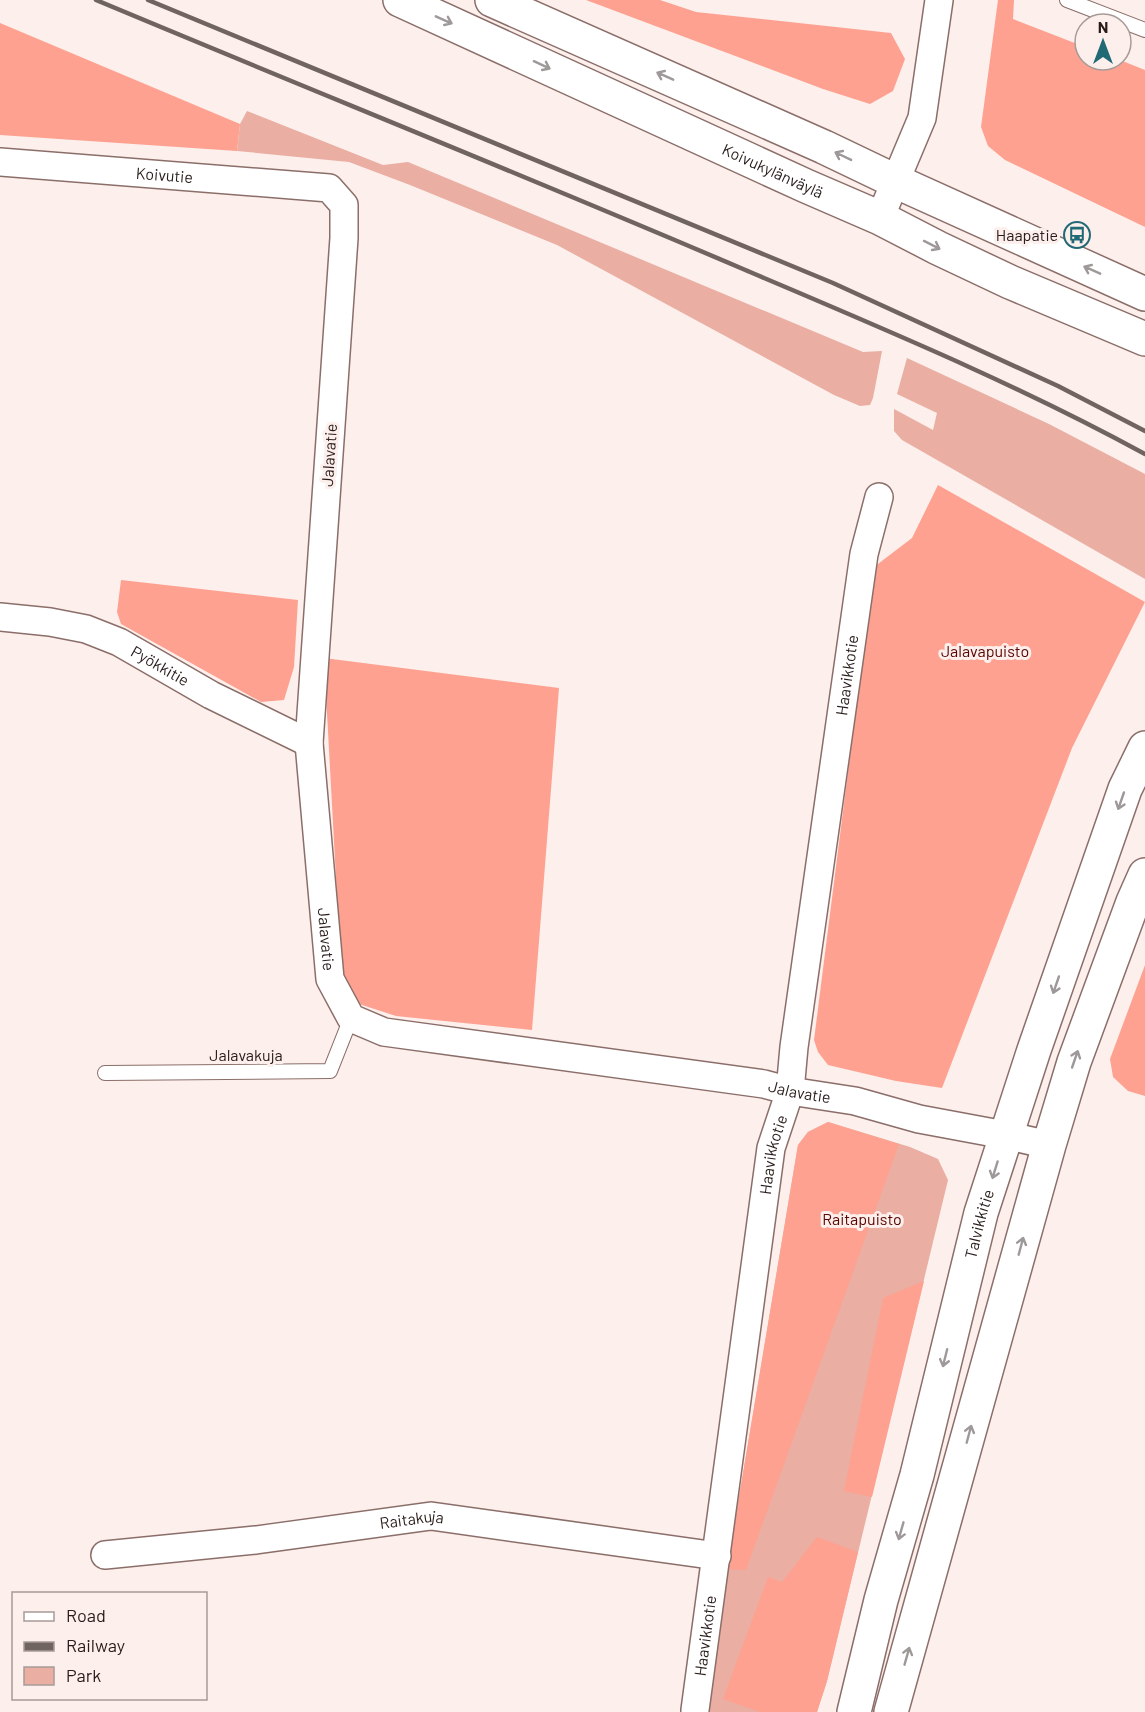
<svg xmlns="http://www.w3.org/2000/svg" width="1145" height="1712" viewBox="0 0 1145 1712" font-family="Barlow,sans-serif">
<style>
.green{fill:#eaaea2}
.forest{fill:#fea190}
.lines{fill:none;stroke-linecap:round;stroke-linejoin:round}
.service-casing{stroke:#8b6e69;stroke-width:16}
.minor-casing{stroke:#8b6e69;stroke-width:30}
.primary-casing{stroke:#8b6e69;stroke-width:36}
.service{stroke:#fff;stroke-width:14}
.minor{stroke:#fff;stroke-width:27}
.primary{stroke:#fff;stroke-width:33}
.rail{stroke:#706461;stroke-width:4.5}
.oneway{stroke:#9e9998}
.labels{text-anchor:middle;stroke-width:6;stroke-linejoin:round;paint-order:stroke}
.street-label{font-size:16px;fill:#281c1a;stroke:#fcefec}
.poi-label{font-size:16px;fill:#281c1a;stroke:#fcefec;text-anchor:end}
.park-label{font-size:16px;fill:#590500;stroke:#fcefec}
</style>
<rect width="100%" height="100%" fill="#fcefec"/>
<!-- green -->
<path class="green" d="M247 111 383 165 408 162 863 352 882 351 873 398 870 405 860 406 834 395 557 245 410 185 349 162 237 151 240 124Z
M907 358 1049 424 1145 474V579L902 440 894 431V409L933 430 937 413 897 394Z
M828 1122 910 1147 938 1159 948 1180 827 1681 817 1712H703L798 1145 808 1132Z"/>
<!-- forest -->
<path class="forest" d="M586 0H660L696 12 891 33 905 59 893 91 870 104 823 89Z
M998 0H1014L1013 19 1085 47V60H1120L1145 70V227L1005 160 988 146 981 127Z
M0 23 240 124 237 151 0 135Z
M938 485 1145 602 1072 748 942 1088 896 1081 828 1065 818 1052 814 1040 874 567 912 538Z
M121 580 298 600 294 667 284 700 261 702 121 624 117 612Z
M324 658 559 688 532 1030 396 1016 359 1004 341 970Z
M1145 965V1096L1128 1091 1113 1077 1110 1059Z
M828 1122 899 1144 746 1570 727 1569 798 1145 808 1132Z
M924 1281 872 1497 844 1491 883 1298Z
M817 1537 858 1552 827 1681 817 1712H760L723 1699 768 1577 782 1582Z"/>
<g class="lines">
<defs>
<path id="service" d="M1067 0 1145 30
M105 1073 330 1071 351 1018"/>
<g id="minor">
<path id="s1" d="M0 162 329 188 344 205V238L309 743 330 979 351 1018 384 1032 764 1084 790 1091 855 1101 919 1119 1005 1135 1049 1145"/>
<path d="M880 218 922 118 939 0"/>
<path id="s2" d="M0 617 50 622 86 629 119 642 211 695 309 743"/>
<path id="s3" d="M105 1555 256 1540 431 1516 717 1556"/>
<path id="s4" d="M695 1710 771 1148 790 1091 794 1047 864 554 879 497"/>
</g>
<g id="primary">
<path id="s5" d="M400 0 806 186 880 218 938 248 1010 282 1145 339"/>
<path d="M492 0 824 147 895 181 1145 294"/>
<path id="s6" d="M854 1712 881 1600 917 1475 981 1213 1034 1050 1125 789 1145 748"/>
<path d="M891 1712 1049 1145 1074 1062 1133 902 1145 875"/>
</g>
</defs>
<!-- service casing -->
<use href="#service" class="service-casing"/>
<!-- minor casing -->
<use href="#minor" class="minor-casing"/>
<!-- primary casing -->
<use href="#primary" class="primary-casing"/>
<!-- service -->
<use href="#service" class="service"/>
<!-- minor -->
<use href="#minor" class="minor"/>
<!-- primary -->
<use href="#primary" class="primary"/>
<!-- rail -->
<path class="rail" d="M96 0C311 90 528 177 743 269 879 327 1015 383 1145 454
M148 0 833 283 1058 386 1145 431"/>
</g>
<!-- one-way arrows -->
<defs><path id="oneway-shaft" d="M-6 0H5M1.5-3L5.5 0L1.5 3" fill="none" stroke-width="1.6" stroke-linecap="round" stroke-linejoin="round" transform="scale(1.5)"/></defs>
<g class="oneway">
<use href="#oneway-shaft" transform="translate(444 20) rotate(24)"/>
<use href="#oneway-shaft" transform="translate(542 65) rotate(25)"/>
<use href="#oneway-shaft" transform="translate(665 76) rotate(-156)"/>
<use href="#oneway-shaft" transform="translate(843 156) rotate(-154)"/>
<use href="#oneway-shaft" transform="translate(932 245) rotate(27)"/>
<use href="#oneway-shaft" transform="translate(1092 270) rotate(-156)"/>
<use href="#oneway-shaft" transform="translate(1121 801) rotate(109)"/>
<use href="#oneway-shaft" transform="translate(1056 985) rotate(109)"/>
<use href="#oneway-shaft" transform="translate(1075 1059) rotate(-71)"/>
<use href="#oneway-shaft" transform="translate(995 1170) rotate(107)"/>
<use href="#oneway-shaft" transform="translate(1021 1246) rotate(-75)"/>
<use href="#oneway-shaft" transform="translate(945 1358) rotate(104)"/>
<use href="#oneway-shaft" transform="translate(969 1434) rotate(-75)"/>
<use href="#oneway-shaft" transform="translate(901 1531) rotate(106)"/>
<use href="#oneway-shaft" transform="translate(907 1656) rotate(-74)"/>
</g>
<!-- icons -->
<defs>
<symbol id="bus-ring" viewBox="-11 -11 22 22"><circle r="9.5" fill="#fcefec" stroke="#216975" stroke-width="1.5"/><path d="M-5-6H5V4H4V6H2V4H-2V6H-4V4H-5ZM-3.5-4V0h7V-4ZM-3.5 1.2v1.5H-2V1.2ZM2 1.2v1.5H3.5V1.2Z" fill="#216975"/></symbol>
</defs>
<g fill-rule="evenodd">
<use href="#bus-ring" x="1062" y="220" width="30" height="30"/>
</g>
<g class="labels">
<!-- street labels -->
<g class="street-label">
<text dy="6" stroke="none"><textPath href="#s5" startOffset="410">Koivukylänväylä</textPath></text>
<text dy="6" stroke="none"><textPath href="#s1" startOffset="165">Koivutie</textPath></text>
<text transform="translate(329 455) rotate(-86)" y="6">Jalavatie</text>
<text dy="6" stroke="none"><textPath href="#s2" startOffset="170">Pyökkitie</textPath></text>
<text dy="6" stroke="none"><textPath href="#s4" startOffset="1047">Haavikkotie</textPath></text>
<text dy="6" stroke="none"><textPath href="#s1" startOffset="1089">Jalavatie</textPath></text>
<text x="246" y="1061">Jalavakuja</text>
<text dy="6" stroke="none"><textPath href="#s1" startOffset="1629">Jalavatie</textPath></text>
<text dy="6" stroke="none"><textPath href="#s4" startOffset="561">Haavikkotie</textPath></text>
<text dy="6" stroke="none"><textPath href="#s6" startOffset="504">Talvikkitie</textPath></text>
<text dy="6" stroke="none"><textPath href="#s3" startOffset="309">Raitakuja</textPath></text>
<text dy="6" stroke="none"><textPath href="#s4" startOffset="75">Haavikkotie</textPath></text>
</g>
<!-- poi labels -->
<g class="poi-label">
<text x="1058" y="241">Haapatie</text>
</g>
<!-- park labels -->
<g class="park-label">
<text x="985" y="657">Jalavapuisto</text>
<text x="862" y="1225">Raitapuisto</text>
</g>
</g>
<!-- legend -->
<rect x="12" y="1592" width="195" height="108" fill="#fcefec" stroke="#a79b98" stroke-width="1.5"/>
<rect x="24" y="1612" width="30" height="9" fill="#ffffff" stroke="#a79b98" stroke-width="1.5"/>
<text x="66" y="1622" font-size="18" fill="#281c1a">Road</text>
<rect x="24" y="1642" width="30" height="9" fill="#706461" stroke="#a79b98" stroke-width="1.5"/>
<text x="66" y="1652" font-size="18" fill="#281c1a">Railway</text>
<rect x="24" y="1667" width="30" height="18" fill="#eaaea2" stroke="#a79b98" stroke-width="1.5"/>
<text x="66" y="1682" font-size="18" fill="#281c1a">Park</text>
<!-- north arrow -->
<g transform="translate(1103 42)"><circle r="28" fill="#fcefec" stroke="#a79b98" stroke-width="1.5"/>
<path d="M0-4.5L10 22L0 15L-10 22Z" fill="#216975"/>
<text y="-9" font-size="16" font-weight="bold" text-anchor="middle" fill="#281c1a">N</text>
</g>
</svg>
